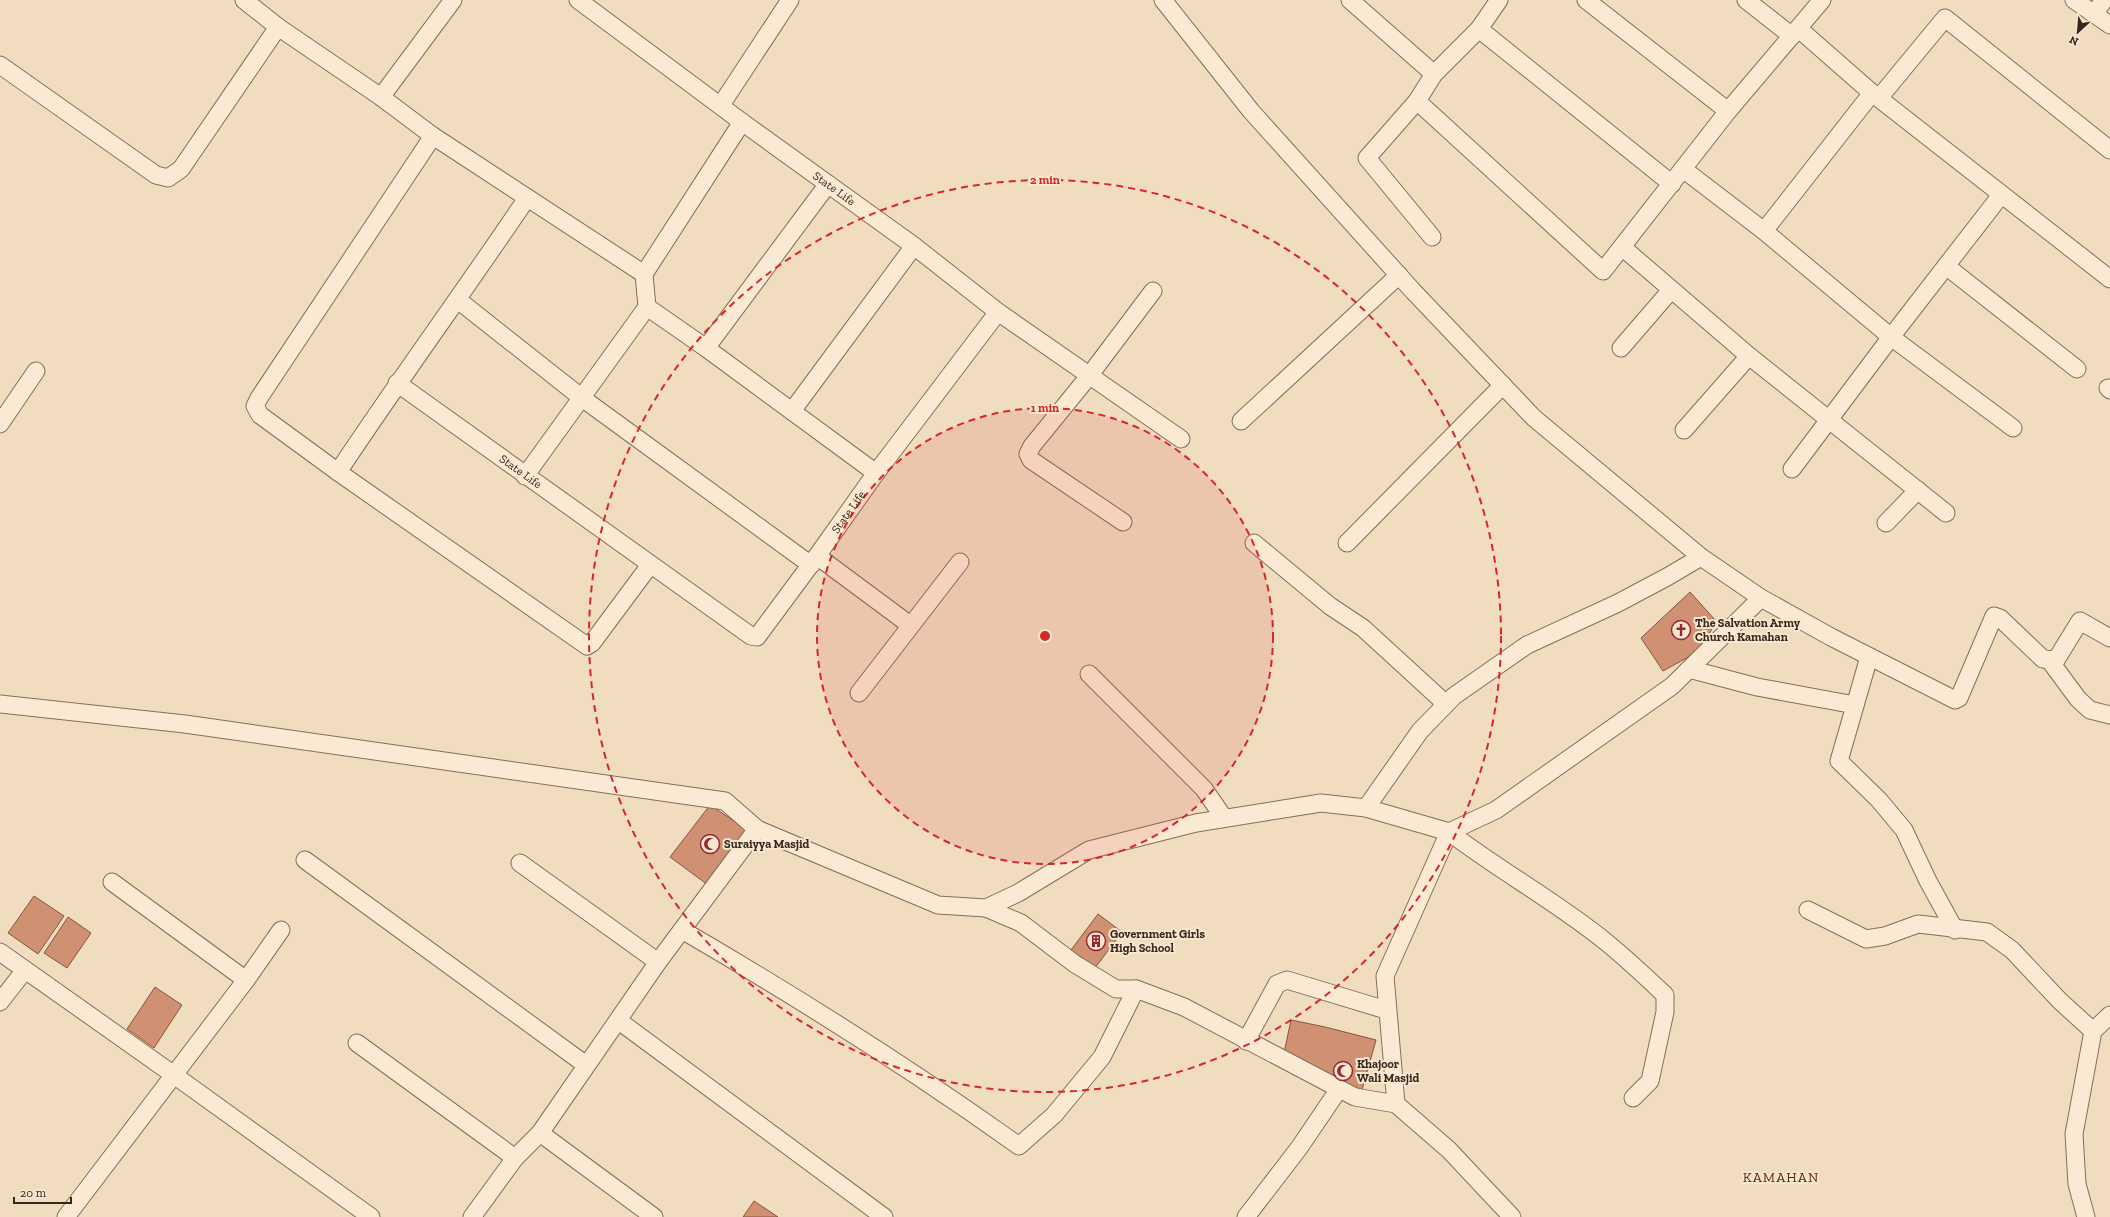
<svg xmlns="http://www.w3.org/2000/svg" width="2110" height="1217" viewBox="0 0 2110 1217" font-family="'Zilla Slab',serif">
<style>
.building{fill:#d09173;stroke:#89533c}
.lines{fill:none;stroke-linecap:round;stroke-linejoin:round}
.minor-casing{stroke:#896d57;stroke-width:19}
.minor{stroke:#faead3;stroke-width:17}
.ring{fill:none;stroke:#d62828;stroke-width:2;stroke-dasharray:7 5}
.labels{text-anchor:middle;stroke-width:4;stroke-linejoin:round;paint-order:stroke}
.street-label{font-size:12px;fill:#38271c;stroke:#f7e7cf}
.poi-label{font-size:12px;font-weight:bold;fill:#38271c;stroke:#f7e7cf;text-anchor:start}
.quarter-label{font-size:14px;letter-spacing:1px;fill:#662219;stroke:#f7e7cf}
.centre{fill:#d62828;stroke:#f7e7cf;stroke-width:2}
.ring-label{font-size:12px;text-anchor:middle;font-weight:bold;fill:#d62828;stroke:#f7e7cf;stroke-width:4;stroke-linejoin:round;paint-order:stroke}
</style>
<rect width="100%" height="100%" fill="#f0dcbf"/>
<!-- building -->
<path class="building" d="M1690 592 1716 621 1701 650 1663 671 1641 638Z
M710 805 749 831 708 885 670 857Z
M34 896 64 916 38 954 8 933Z
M1098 914 1122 932 1095 968 1071 950Z
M68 917 91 933 67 968 44 953Z
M155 987 182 1005 154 1048 127 1029Z
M1291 1020 1325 1027 1376 1040 1362 1090 1352 1089 1284 1053Z
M754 1201 778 1217H743Z"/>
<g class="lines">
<defs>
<g id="minor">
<path d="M244 0 278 27 381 97 433 136 644 274 647 307 525 476"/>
<path id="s1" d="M578 0 742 122 914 246 998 312 1181 439"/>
<path d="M1163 0 1251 111 1413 291 1534 418 1701 557 1761 598 1831 637 1955 700 1959 698 1994 616 2000 618 2043 659 2056 660 2080 621 2110 638"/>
<path d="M1350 0 1434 74"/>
<path d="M1586 0 1728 111"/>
<path d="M1746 0 1792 36"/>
<path d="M2074 0 2110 25"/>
<path d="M2094 14 2104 0"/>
<path d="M1479 29 1672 184"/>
<path d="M1799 29 1872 93 2110 279"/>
<path d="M0 65 156 175 168 178 181 169 278 27"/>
<path d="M381 97 453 0"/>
<path d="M1879 98 1945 18 2110 150"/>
<path d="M1417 101 1603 271 1728 111 1822 0"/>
<path d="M721 105 790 0"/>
<path d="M433 136 259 398 255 406 260 415 338 472 587 646 592 643 650 565"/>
<path d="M1683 169 1764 231 1891 337 2013 428"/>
<path d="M1764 231 1872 93"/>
<path d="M1432 237 1367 158 1417 101 1434 74 1479 29 1499 0"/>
<path d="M1622 247 1749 356 1946 513"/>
<path d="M1946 266 2077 369"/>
<path d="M644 274 742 122"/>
<path d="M458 300 582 398 811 565"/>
<path d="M647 307 706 348 876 473"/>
<path d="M706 348 828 184"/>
<path d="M1621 348 1671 290"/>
<path id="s2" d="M397 383 751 636 757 637 817 556 876 473 998 312"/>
<path d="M2108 388 2110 390"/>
<path d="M792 411 914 246"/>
<path d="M1241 421 1399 275"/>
<path d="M0 424 36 371"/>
<path d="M1684 430 1749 356"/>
<path d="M1792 469 1891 337 2001 195"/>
<path d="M338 472C399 380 465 290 527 198"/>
<path d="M1123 522 1031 460 1028 454 1032 446 1089 376 1153 291"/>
<path d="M1886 523 1918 490"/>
<path d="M1254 543 1330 606 1363 628 1446 704"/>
<path d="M1347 543 1503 385"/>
<path d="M817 556 910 625"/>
<path d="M1869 657 1839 761 1879 800 1904 830 1928 881 1955 930"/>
<path d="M2050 661 2078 699 2090 710 2110 715"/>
<path d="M1689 669 1757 687 1855 705"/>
<path d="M1089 674 1204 789 1224 818"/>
<path d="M859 693 960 562"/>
<path d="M0 704 185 724 725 801 757 829 938 905 986 908 1018 893 1089 850 1196 823 1321 803 1366 808 1449 832 1496 810 1672 686 1761 598"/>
<path d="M1366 808 1420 731 1454 696 1527 645 1618 603 1667 577 1701 557"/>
<path d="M305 860 586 1065"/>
<path d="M520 863 658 962"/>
<path d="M986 908 1021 923 1075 964 1116 989H1136L1184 1007 1355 1097 1396 1104 1449 1150 1512 1217"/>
<path d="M1808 910 1866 939 1885 936 1918 924 1987 932 2012 950 2060 1001 2093 1031"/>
<path d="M682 930C797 997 911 1069 1019 1146L1054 1115 1102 1057 1136 989"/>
<path d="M0 952 174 1075 371 1217"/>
<path d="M246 980 281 930"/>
<path d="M0 1002 25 970"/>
<path d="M619 1021 884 1217"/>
<path d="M1246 1041 1277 984 1287 980 1386 1010"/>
<path d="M357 1043 515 1158"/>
<path d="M1396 1104 1385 976 1449 832C1500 871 1557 902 1606 942 1627 959 1646 977 1665 995V1012L1650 1081 1633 1098"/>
<path d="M540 1133 654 1217"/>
<path d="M66 1217 246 980 112 882"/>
<path d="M472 1217 515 1158 540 1133 658 962 757 829"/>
<path d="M1246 1217 1299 1148 1339 1089"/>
<path d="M2086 1217 2077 1184 2074 1134 2093 1031 2110 1015"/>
</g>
</defs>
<!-- minor casing -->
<use href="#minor" class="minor-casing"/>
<!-- minor -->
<use href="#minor" class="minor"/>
</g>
<!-- distance rings -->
<circle cx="1045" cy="636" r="228" fill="#d62828" fill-opacity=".12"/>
<g class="ring">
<circle cx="1045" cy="636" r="228"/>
<circle cx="1045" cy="636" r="456"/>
</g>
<!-- icons -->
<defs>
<symbol id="church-ring" viewBox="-11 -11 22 22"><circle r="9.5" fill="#f7e7cf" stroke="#9b2431" stroke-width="1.5"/><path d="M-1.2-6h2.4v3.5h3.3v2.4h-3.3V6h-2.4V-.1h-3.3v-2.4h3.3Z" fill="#9b2431"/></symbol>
<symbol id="mosque-ring" viewBox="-11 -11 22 22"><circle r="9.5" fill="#f7e7cf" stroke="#9b2431" stroke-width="1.5"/><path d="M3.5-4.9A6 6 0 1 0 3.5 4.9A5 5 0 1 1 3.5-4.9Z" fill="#9b2431"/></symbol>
<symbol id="building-ring" viewBox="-11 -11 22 22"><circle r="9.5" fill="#f7e7cf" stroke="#9b2431" stroke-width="1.5"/><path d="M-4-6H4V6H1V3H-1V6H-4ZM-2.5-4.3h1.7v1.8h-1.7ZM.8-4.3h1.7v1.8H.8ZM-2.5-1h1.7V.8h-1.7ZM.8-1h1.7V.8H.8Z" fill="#9b2431"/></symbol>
</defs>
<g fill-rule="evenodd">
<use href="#church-ring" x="1670" y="619" width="22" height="22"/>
<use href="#mosque-ring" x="699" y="833" width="22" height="22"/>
<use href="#building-ring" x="1085" y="930" width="22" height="22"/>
<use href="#mosque-ring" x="1332" y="1060" width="22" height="22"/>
</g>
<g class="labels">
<!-- street labels -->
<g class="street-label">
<text dy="4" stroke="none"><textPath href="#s1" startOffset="318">State Life</textPath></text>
<text dy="4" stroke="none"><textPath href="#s2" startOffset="152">State Life</textPath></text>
<text dy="4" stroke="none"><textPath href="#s2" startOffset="596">State Life</textPath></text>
</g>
<!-- poi labels -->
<g class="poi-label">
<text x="1695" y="627">The Salvation Army<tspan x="1695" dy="14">Church Kamahan</tspan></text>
<text x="724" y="848">Suraiyya Masjid</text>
<text x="1110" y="938">Government Girls<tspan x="1110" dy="14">High School</tspan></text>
<text x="1357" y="1068">Khajoor<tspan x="1357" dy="14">Wali Masjid</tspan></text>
</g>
<!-- quarter labels -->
<g class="quarter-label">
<text x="1781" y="1182">KAMAHAN</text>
</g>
</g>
<circle cx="1045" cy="636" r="6" class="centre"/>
<g class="ring-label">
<text x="1045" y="184">2 min</text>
<text x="1045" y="412">1 min</text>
</g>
<!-- north arrow -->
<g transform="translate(2078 32) rotate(206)" stroke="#f7e7cf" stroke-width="3" paint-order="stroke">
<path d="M0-3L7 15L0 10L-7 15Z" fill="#38271c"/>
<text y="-6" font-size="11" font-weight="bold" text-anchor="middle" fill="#38271c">N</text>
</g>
<!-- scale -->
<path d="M14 1197v6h57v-6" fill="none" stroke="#38271c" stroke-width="2"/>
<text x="20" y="1197" font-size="12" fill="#38271c" stroke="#f7e7cf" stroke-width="3" paint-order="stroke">20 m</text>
</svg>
